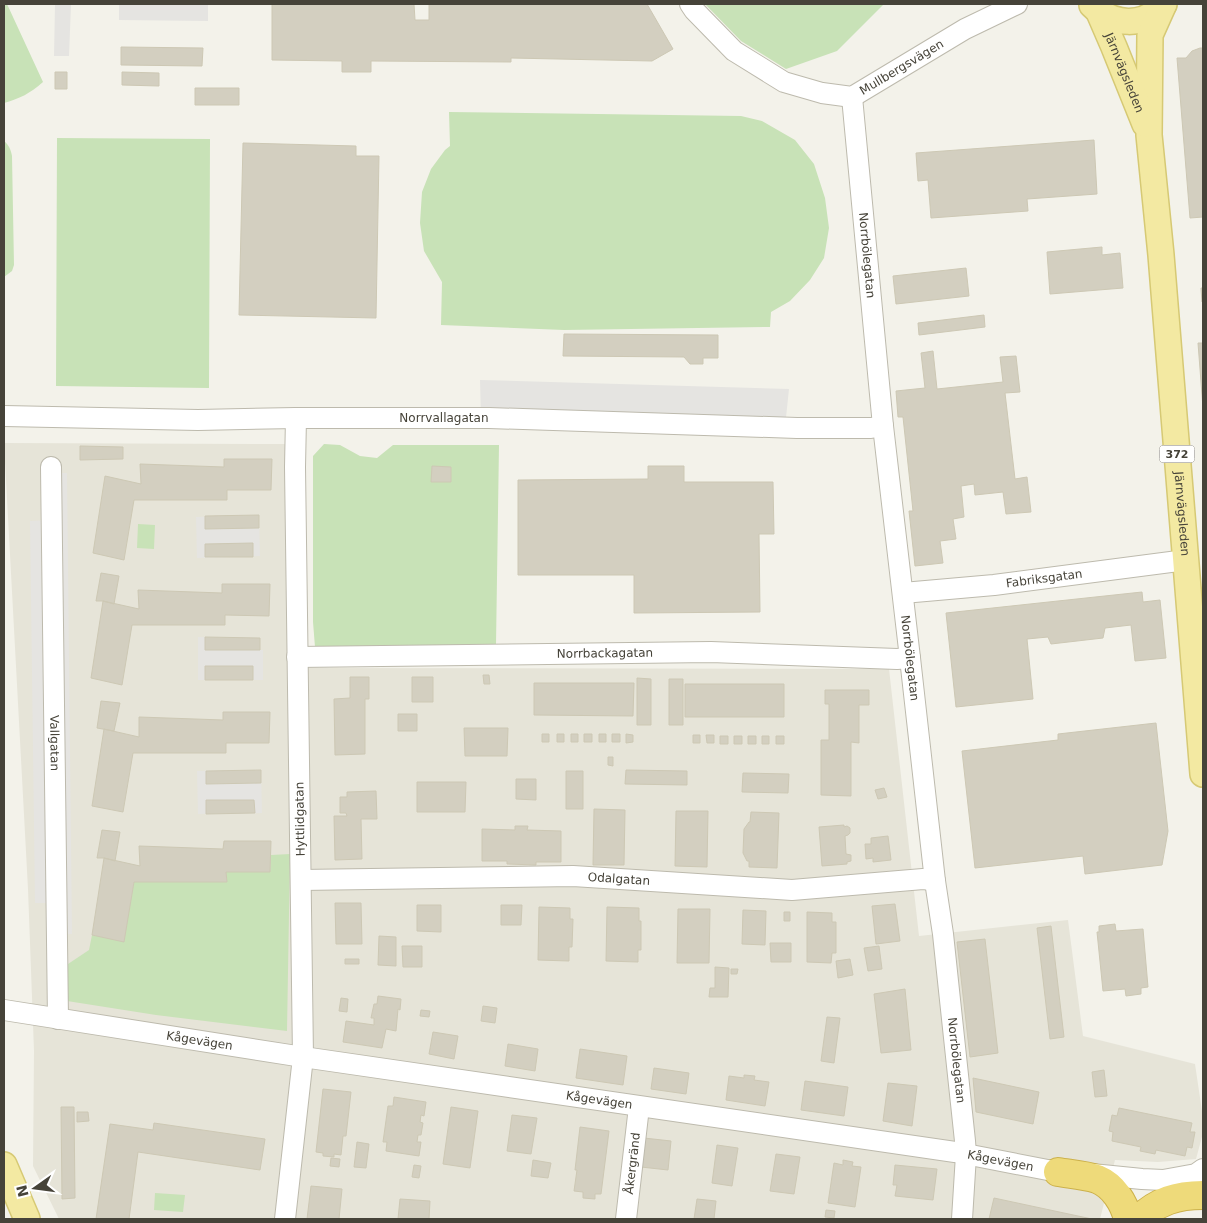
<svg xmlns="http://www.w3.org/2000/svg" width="1207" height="1223" viewBox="0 0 1207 1223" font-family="'DejaVu Sans',sans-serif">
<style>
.residential{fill:#e6e4d8}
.green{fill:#c8e2b7}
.parking{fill:#e5e4e1}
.building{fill:#d3cfc0;stroke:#cdc8b4}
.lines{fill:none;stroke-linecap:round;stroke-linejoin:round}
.minor-casing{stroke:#bdbaad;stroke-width:22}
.major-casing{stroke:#d6c974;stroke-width:28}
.highway-casing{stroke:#ccb14b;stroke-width:30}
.minor{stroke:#fff;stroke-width:20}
.major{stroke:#f3e9a2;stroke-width:25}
.highway{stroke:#eeda7a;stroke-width:28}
.labels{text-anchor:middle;stroke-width:4;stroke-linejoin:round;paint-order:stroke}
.shield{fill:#fff;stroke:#7e7b74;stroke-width:1}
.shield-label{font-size:11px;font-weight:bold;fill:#464339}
.street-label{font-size:12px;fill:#464339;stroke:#fff}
</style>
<rect width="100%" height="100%" fill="#f3f2ea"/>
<!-- residential -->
<path class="residential" d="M4 443 287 444 290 668 889 669 919 936 1068 920 1083 1036 1195 1064 1203 1118V1133L1196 1159 1158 1162 1115 1160 1100 1219H59L33 1166 34 1051 28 889Z"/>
<!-- green -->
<path class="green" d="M4 4H7L43 82C29 94 21 98 4 103Z
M705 4H884L837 51 786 69 741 41Z
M449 112 741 116 762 121 795 140 814 164 825 198 829 228 824 258 810 280 790 301 771 312 770 327 564 330 441 325 442 282 424 251 420 223 422 192 431 169 445 150 450 146Z
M57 138 210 139 209 388 56 386Z
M4 141C9 145 11 150 12 156L14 265 12 271 4 277Z
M324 444 340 445 360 456 377 458 393 445H499L496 645 315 647 313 622V456Z
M138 524 155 525 154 549 137 548Z
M290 854 287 1031 156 1015 67 1001 68 964 89 950 92 935 123 941 134 882H227L226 872H270L271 855Z
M155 1193 185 1195 183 1212 154 1210Z"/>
<!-- parking -->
<path class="parking" d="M119 4H208V21L119 20Z
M55 5H71L69 56H54Z
M480 380 789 389 785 427 481 418Z
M50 473H67L72 934 48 935 47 903H35L30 521 51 520Z
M259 515 260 556 197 558 196 517Z
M198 637 260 638V650H263V680H198Z
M261 770 262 813 198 814 197 771Z"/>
<!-- building -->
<path class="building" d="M272 4H414L415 20H429V4H647L673 49 652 61 511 58V62L371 61V72H342V61L272 60Z
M121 47 203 48 202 66 121 65Z
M1200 48H1203V217L1190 218 1177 58H1186L1192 51Z
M55 72H67V89H55Z
M122 72 159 73V86L122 85Z
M195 88H239V105H195Z
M1094 140 1097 194 1027 199 1028 211 931 218 928 180 918 181 916 153Z
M243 143 356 146V156H379L376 318 239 315Z
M1102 247V255L1120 253 1123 288 1050 294 1047 252Z
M966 268 969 296 896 304 893 276Z
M1201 288H1203V302H1202Z
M984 315 985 327 919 335 918 323Z
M564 334 718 335V358H703V364H690L684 357 563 356Z
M1198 343H1203V408Z
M933 351 937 389 1003 382 1000 357 1016 356 1020 392 1005 393 1015 479 1027 477 1031 512 1006 514 1003 492 975 495 974 484 961 486 964 517 953 519 956 539 940 541 943 563 915 566 909 511H913L903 417H898L896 391 925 388 921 353Z
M80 446 123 447V459L80 460Z
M224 459H272L271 490H227V500H134L124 560 93 553 105 476 141 484 140 464 224 467Z
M432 466 451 467V482H431Z
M648 466H684V482H773L774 534H759L760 612 634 613V575H518V480L648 479Z
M259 515V528L205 529V516Z
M253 543V557H205V544Z
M101 573 119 576 114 604 103 601H96Z
M222 584H270L269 616 225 615V625H132L122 685 91 678 103 601 139 609 138 590 222 593Z
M1142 592 1143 602 1160 600 1166 658 1135 661 1131 625 1105 628 1103 638 1051 644 1048 637 1027 639 1033 699 956 707 946 613Z
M205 637 260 638V650H205Z
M205 666H253V680H205Z
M483 675H489L490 684H484Z
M350 677H369V699H365V754L335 755 334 699 350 698Z
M412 677H433V702H412Z
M637 678 651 679V725H637Z
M669 679H683V725H669Z
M534 683H634L633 716 534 715Z
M685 684H784V717H685Z
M825 690H869V705H859V743L851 742V796L821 795V740H829V704H825Z
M101 701 120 703 114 731 97 728Z
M223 712H270L269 743H226V753H133L123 812 92 806 104 729 139 737V717L223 720Z
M398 714H417V731H398Z
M1156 723 1168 831 1162 865 1085 874 1083 856 975 868 962 751 1058 740V734Z
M464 728H508L507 756H465Z
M542 734H549V742H542Z
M557 734H564V742H557Z
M571 734H578V742H571Z
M584 734H592V742H584Z
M599 734H606V742H599Z
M612 734H620V742H612Z
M626 734 633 735V742L626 743Z
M693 735H700V743H693Z
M706 735H714V743H707Z
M720 736H728V744H720Z
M734 736H742V744H734Z
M748 736H756V744H748Z
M762 736H769V744H762Z
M776 736H784V744H776Z
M608 757H613V766L608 765Z
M261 770V783L206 784V771Z
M626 770 687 771V785L625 784Z
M566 771H583V809H566Z
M743 773 789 774 788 793 742 792Z
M516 779H536V800L516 799Z
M417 782H466L465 812H417Z
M884 788 887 797 878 799 875 790Z
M376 791 377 819H361L362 859 335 860 334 816H347L346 813H340V797H347V792Z
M206 800H254L255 813 206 814Z
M594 809 625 810 624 865H593Z
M676 811H708L707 867 675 866Z
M751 812 779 813 777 868 749 867V861H747L743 853 744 829 749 822H750Z
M844 825V827L847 826 850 828V833L848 835 845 836 846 854 851 855V861L847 862V864L822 866 819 827Z
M515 826H528L527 830 561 831V862H536V865L507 864V861H482V829L515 830Z
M102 830 120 832 115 861 104 858H97Z
M888 836 891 860 873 862V858L866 859 865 844H871V838Z
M224 841H271L270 872H226L227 882H134L124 942 92 935 104 858 140 866 139 846 223 849Z
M335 903H361L362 944H336Z
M895 904 900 941 876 944 872 906Z
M417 905H441V932L417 931Z
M501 905H522L521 925H501Z
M539 907 570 908V919H573L572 947H569V961L538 960Z
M607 907 639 908V921H641V950H638V962L606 961Z
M678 909H710L709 963H677Z
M743 910 766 911 765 945 742 944Z
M784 912H790V921H784Z
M807 912 832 913V922H836V953H832L831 963 807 962Z
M1115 924 1116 931 1143 929 1148 987 1141 988V994L1126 996 1125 989 1103 991 1097 932H1099V926Z
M1051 926 1064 1037 1050 1039 1037 928Z
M379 936 396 937V966L378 965Z
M985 939 998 1053 970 1057 957 942Z
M770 943H791V962H771Z
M402 946H422V967H403Z
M879 946 882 969 868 971 864 948Z
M345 959H359V964H345Z
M850 959 853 975 838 978 836 961Z
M715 967 729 968 728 997H709L710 988H715Z
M731 969H738L737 974H731Z
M905 989 911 1050 881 1053 874 994Z
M378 996 401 999 400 1010 398 1009 396 1031 386 1029 382 1048 343 1042 346 1021 374 1025V1018H371L374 1004H377Z
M341 998 348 999 347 1012 339 1011Z
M483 1006 497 1008 495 1023 481 1021Z
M421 1010 430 1011 429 1017 420 1016Z
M827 1017 840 1018 834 1063 821 1061Z
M433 1032 458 1036 454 1059 429 1054Z
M508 1044 538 1049 535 1071 505 1066Z
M580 1049 627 1056 623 1085 576 1078Z
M654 1068 689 1073 686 1094 651 1089Z
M1104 1070 1107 1096 1095 1097 1092 1072Z
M744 1075 755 1076 754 1080 769 1082 765 1106 726 1100 729 1076 744 1078Z
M973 1078 1039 1092 1033 1124 976 1112Z
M805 1081 848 1087 844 1116 801 1110Z
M888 1083 917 1086 912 1126 883 1121Z
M323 1089 351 1092 346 1136H343L341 1155 334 1154V1157L323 1156V1153L316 1152Z
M394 1097 426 1102 424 1116 421 1115 420 1122 423 1123 421 1135H418L417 1142H421L419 1156 386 1151 387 1142H383L388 1106H393Z
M61 1107H74L75 1198 62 1199Z
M451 1107 478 1111 470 1168 443 1164Z
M1119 1108 1192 1123 1190 1132H1195L1192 1148 1187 1147 1185 1156 1156 1150 1155 1154 1140 1151 1141 1147 1112 1141 1113 1132 1109 1131 1112 1115 1117 1116Z
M77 1112H88L89 1121 77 1122Z
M512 1115 537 1118 531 1154 507 1151Z
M154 1123 265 1139 260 1170 138 1152 129 1219H96L110 1124 153 1130Z
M580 1127 609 1131 601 1194H595V1199L583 1198V1192L574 1191 577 1170H575Z
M644 1138 671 1141 668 1170 641 1167Z
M357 1142 369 1144 366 1168 354 1167Z
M717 1145 738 1148 732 1186 712 1183Z
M776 1154 800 1157 794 1194 770 1191Z
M331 1158 340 1159 339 1167 330 1166Z
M533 1160 551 1163 548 1178 531 1176Z
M843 1160 853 1162 852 1166 861 1167 855 1207 828 1203 834 1163 843 1165Z
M414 1165 421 1166 419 1178 412 1177Z
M895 1165 937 1169 933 1200 895 1196 897 1185H893Z
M311 1186 342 1189 339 1219H307Z
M994 1198 1092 1219H989Z
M400 1199 430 1201 429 1219H398Z
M697 1199 716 1201 714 1219H694Z
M826 1210 835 1211 834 1218 825 1217Z"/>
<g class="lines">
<defs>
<g id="minor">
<path id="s1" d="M690 4 694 10 734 51 784 82 822 93 852 97 965 29 1017 4"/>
<path id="s2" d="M852 97 883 426 910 658 935 881 943 934 965 1141 966 1155 962 1219"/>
<path id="s3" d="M4 416 198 420 296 418H489L797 428H871L883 426"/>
<path id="s4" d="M51 467 58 1019"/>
<path id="s5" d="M903 593 994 585 1186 560"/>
<path id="s6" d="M297 657 711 652 897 659 910 658"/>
<path id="s7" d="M301 880 573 876 792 890 923 879 935 881"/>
<path id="s8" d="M4 1010 303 1057 955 1152 1058 1172 1092 1174 1142 1179 1163 1180 1196 1174 1203 1169"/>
<path d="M285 1219 303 1057 295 467 296 418"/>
<path id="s9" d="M626 1219 639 1107"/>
</g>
<g id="major">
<path d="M1092 5C1113 26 1144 28 1164 4"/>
<path id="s10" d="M1163 6 1150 35 1149 135 1161 255 1203 774"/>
<path id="s11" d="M1098 10 1114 47 1145 124"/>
<path d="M4 1165 27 1219"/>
</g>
<path id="highway" d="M1058 1172C1070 1174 1085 1175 1097 1179 1114 1186 1124 1203 1128 1219
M1139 1219C1158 1201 1177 1195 1203 1195"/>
</defs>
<!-- minor casing -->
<use href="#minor" class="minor-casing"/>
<!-- major casing -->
<use href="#major" class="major-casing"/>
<!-- highway casing -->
<use href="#highway" class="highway-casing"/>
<!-- minor -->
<use href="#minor" class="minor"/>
<!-- major -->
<use href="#major" class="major"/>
<!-- highway -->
<use href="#highway" class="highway"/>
</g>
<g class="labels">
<!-- shield labels -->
<rect class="shield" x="1159.5" y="445.5" width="35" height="17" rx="4"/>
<g class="shield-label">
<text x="1177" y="458">372</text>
</g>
<!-- street labels -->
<g class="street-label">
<text dy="4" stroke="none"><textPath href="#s1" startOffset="251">Mullbergsvägen</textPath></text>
<text dy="4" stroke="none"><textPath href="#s11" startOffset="68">Järnvägsleden</textPath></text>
<text dy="4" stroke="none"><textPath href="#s2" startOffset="159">Norrbölegatan</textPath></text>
<text dy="4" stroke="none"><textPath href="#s3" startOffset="440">Norrvallagatan</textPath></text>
<text dy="4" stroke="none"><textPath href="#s10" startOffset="512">Järnvägsleden</textPath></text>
<text dy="4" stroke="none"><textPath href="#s5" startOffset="142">Fabriksgatan</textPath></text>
<text dy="4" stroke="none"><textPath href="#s6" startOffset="308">Norrbackagatan</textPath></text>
<text dy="4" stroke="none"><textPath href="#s2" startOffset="564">Norrbölegatan</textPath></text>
<text dy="4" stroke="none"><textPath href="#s4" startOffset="276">Vallgatan</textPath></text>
<text transform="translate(300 819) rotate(-91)" y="4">Hyttlidgatan</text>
<text dy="4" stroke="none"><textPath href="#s7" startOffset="318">Odalgatan</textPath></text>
<text dy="4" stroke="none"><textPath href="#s8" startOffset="198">Kågevägen</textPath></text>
<text dy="4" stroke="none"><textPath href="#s2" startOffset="969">Norrbölegatan</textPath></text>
<text dy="4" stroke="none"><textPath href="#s8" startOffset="602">Kågevägen</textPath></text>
<text dy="4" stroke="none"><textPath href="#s8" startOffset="1008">Kågevägen</textPath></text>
<text dy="4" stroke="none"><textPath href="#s9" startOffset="56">Åkergränd</textPath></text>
</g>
</g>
<!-- border -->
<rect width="1207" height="1223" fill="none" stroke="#464339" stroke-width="10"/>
<!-- north arrow -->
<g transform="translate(35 1188) rotate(256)" stroke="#ffffff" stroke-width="4" paint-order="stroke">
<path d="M0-4L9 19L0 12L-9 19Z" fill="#464339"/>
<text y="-8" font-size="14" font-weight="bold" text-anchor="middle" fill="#464339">N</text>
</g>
</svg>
